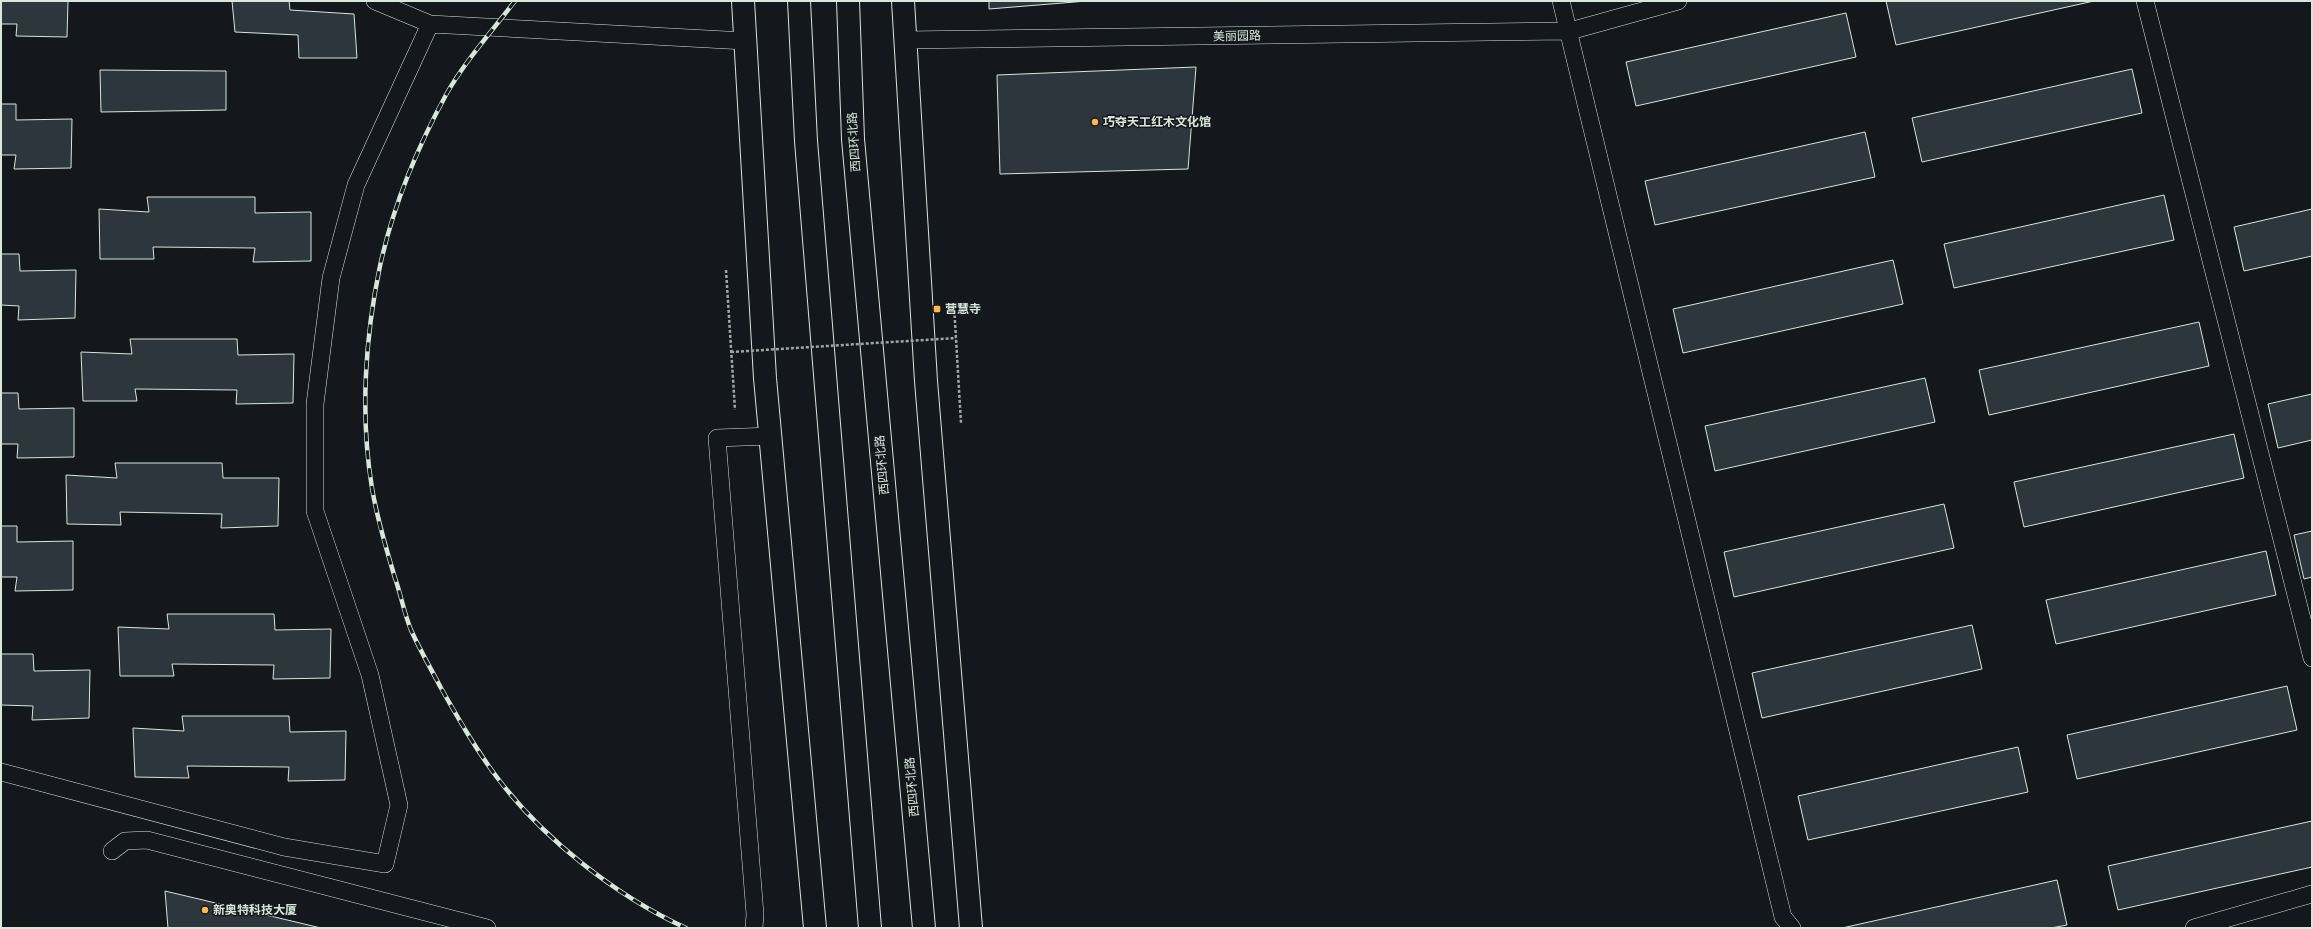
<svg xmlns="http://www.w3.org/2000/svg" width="2313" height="929" viewBox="0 0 2313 929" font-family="'IBM Plex Sans','Noto Sans SC',sans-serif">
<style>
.building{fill:#2c363c;stroke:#d8e6dc}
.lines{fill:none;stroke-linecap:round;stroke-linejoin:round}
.minor-casing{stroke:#d8e6dc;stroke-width:18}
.tertiary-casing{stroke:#d8e6dc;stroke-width:24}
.trunk-casing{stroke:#d8e6dc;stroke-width:24}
.path{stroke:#9da8a2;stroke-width:2.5;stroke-dasharray:3 2;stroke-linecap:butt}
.minor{stroke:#14181c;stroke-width:17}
.tertiary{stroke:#14181c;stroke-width:22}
.trunk{stroke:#14181c;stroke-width:22}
.rail-casing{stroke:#d8e6dc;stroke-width:4.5}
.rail{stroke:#14181c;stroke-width:3;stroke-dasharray:9;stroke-linecap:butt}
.path-bridge{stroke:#9da8a2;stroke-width:2.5;stroke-dasharray:3 2;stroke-linecap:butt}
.poi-dot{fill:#ffb74d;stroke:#14181c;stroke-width:1.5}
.labels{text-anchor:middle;stroke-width:3;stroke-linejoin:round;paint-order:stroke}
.street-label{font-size:12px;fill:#d8e6dc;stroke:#14181c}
.poi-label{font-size:12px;font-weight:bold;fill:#d8e6dc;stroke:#14181c;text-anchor:start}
</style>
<rect width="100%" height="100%" fill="#14181c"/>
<!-- building -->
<path class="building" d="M1 1H68L67 37 16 36 17 24H1Z
M232 1H289L290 10 354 14 357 58H299L298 35 235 32Z
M989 1H1087L989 9Z
M1886 1H2094L1896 45Z
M1846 13 1856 57 1636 106 1626 62Z
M1196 67 1188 169 1000 174 997 75Z
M2132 69 2142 113 1922 162 1912 118Z
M100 70 226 71V110L101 112Z
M1 104H16V120L72 119 71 168 14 169 16 155H1Z
M1865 132 1875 177 1655 225 1645 181Z
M2164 195 2174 240 1954 288 1944 244Z
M147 197H255V213L311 212V261L253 262 255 248 153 247 154 259H100L99 209 149 212Z
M2312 209V256L2244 271 2234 227Z
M1 254H19L20 271 76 270 75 318 18 320 19 306 1 305Z
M1893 260 1903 304 1683 353 1673 309Z
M2199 322 2209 366 1989 415 1979 370Z
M130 339H237L238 355 294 354 293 403 236 404 237 390 135 389 137 401H83L81 352 132 354Z
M1925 378 1935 422 1715 471 1705 426Z
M1 393H18L19 409 74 408V457L17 458 18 444H1Z
M2312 394V440L2278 448 2268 404Z
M2234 434 2244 478 2024 527 2014 482Z
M115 463H222L223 478H279L278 526 221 528 222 514 120 512 121 525 67 524 66 475 117 478Z
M1944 504 1954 548 1734 597 1724 552Z
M1 526H17V542L73 541V590L15 591 17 577H1Z
M2312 531V577L2304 579 2294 535Z
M2266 551 2276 595 2056 644 2046 600Z
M167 614H274L275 630 331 629 330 678 273 679 274 665 172 664 174 676H120L118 627 169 629Z
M1972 625 1982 669 1762 718 1752 673Z
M1 654H33L34 671 90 670 89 718 32 720 33 706 1 705Z
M2287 686 2297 730 2077 779 2067 735Z
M182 716H289L290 732 346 731 345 780 288 781 289 767 187 766 189 778 135 777 133 728 184 731Z
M2018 747 2028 792 1808 840 1798 796Z
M2312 821V867L2118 910 2108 866Z
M2057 880 2067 925 2051 928H1842Z
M165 891 321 928H168Z"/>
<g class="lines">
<defs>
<path id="minor" d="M375 1 430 24 745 41
M1561 1 1783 917 1792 928
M2145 1 2312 658
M904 40 1570 31 1678 1
M1 772 284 847 385 864 399 805 370 675 315 511V404L331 278 356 185 430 24
M112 851 125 841 147 840 487 928
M754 928 755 914 717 438 771 436
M2194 928 2312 894"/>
<path id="tertiary" d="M743 1 765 378 815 928
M903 1 926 381 971 928"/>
<path id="trunk" d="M799 1 806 141 870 928
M848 1 853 139 924 928"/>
</defs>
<!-- minor casing -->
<use href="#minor" class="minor-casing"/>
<!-- tertiary casing -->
<use href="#tertiary" class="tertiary-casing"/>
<!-- trunk casing -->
<use href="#trunk" class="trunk-casing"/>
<!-- path -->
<path class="path" d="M726 270 735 410
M954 305 961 423"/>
<!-- minor -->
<use href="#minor" class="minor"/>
<!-- tertiary -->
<use href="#tertiary" class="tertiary"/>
<!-- trunk -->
<use href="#trunk" class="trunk"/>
<defs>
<path id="rail" d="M515 1C492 31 466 60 447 93 418 146 393 206 380 266 365 337 360 416 372 488 377 519 386 548 395 578 401 595 404 613 411 630 420 650 431 669 441 688 458 718 475 748 496 776 542 838 616 896 686 928"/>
</defs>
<!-- rail casing -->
<use href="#rail" class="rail-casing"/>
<!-- rail -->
<use href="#rail" class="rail"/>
<!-- path-bridge -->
<path class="path-bridge" d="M731 352 956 338"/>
</g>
<!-- markers -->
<g class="poi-dot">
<circle cx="1095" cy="122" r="4"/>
<rect x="933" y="305" width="8" height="8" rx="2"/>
<circle cx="205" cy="910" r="4"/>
</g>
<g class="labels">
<!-- street labels -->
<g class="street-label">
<text transform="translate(1237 36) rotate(-1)" y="4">美丽园路</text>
<text transform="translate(854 142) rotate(-94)" y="4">西四环北路</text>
<text transform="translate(882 465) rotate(-95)" y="4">西四环北路</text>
<text transform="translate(912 787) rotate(-95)" y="4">西四环北路</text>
</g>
<!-- poi labels -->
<g class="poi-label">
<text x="1103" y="126">巧夺天工红木文化馆</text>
<text x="945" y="313">营慧寺</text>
<text x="213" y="914">新奥特科技大厦</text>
</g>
</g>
<!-- border -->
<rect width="2313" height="929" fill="none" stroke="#d8e6dc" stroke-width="4"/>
</svg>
